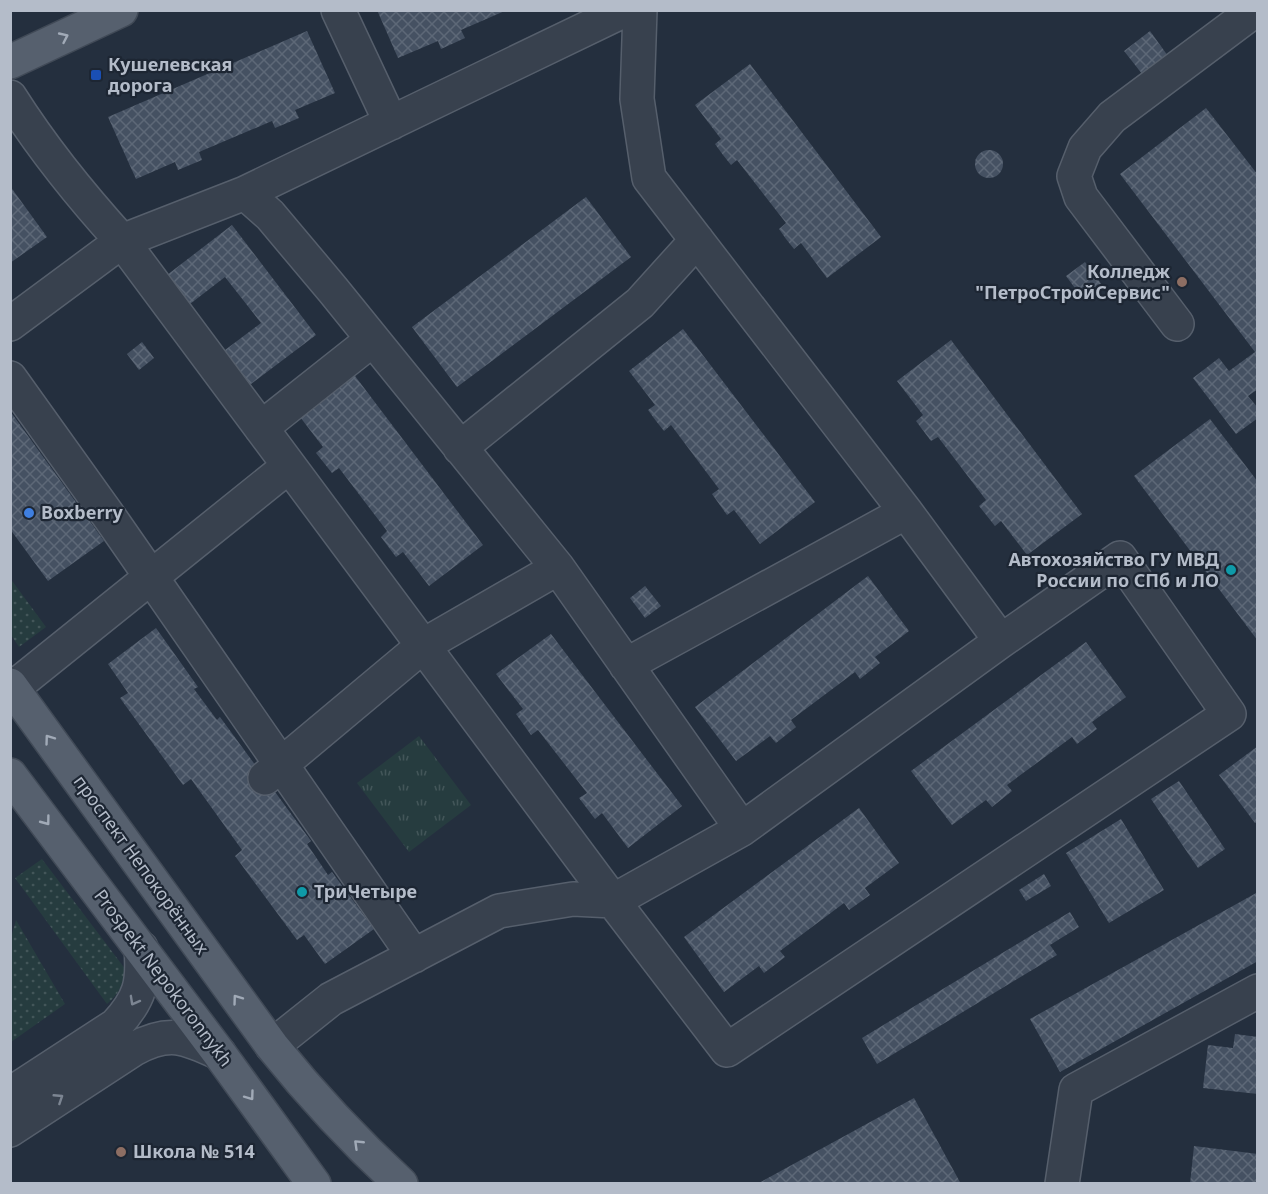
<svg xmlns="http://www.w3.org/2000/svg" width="1268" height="1194" viewBox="0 0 1268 1194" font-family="'Noto Sans',sans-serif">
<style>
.grass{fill:url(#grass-dots)}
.park{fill:url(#park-tufts)}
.building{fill:url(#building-cross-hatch)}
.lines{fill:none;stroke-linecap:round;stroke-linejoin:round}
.minor-casing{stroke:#565f6c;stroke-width:36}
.major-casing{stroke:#414a57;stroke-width:36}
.minor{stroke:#38414e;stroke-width:33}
.major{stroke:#56606e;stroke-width:33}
.oneway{stroke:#a1aab7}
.oneway2{stroke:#7c8592}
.transit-dot{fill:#1a4fb4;stroke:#1d2633;stroke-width:2}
.education-dot{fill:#8d6e63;stroke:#1d2633;stroke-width:2}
.shop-dot{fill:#3f7fe0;stroke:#1d2633;stroke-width:2}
.culture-dot{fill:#0f9aa8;stroke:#1d2633;stroke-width:2}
.labels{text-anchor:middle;stroke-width:4.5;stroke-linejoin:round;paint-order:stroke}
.poi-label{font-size:18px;font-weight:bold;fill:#b4bcc9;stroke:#1d2633;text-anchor:start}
.street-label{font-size:18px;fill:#b4bcc9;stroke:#1d2633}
</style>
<defs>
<pattern id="grass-dots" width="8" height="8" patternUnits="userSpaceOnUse" patternTransform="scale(1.5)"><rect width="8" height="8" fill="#263c3f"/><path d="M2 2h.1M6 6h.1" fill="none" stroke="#435659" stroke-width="1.8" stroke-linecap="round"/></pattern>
<pattern id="park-tufts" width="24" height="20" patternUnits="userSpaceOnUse" patternTransform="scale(1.5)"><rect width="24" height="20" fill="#263c3f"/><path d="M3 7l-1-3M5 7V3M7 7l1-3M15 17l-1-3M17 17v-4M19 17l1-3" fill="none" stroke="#435659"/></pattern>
<pattern id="building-cross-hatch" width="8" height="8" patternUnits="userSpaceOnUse" patternTransform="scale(1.5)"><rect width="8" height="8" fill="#455162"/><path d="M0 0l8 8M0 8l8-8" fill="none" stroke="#5d6877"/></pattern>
</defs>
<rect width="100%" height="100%" fill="#242f3e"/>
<!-- grass -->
<path class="grass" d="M10 578 46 627 19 647 11 635Z
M42 859 126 970C123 985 119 994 107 1004L15 878Z
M16 920 65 1004 11 1042 10 941Z"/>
<!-- park -->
<path class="park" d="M419 736 471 805 409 852 357 783Z"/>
<!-- building -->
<path class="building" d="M377 10H507L461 30 465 38 441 49 438 41 398 58Z
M307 31 335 93 295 110 299 118 275 128 272 121 199 152 202 160 178 170 175 162 136 179 108 117Z
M1150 31 1168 56 1143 75 1124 51Z
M750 64 881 237 827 278 801 243 794 249 786 239 779 229 786 223 737 160 731 165 723 155 715 144 721 139 695 105Z
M1206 108 1258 175V389L1248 396 1258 408V418L1236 434 1193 378 1219 358 1229 371 1255 352 1120 174Z
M975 164a14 14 0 1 1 28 0a14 14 0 1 1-28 0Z
M10 186 47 237 10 263Z
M586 197 631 257 457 387 412 327Z
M232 225 316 335 247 387 221 353 261 323 225 277 190 304 167 275Z
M1085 262 1102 285 1083 299 1066 276Z
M683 329 815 502 760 544 734 510 727 515 712 494 719 489 671 425 664 431 656 421 648 410 655 405 629 371Z
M951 340 1082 514 1027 555 1001 521 995 526 979 506 986 500 938 437 931 441 916 421 923 415 897 381Z
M142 342 154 358 139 370 127 354Z
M352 372 483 545 429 586 403 552 396 557 381 537 387 531 339 468 332 473 316 453 323 447 297 413Z
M10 411 104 541 48 581 10 529Z
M1210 419 1258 482V641L1134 476Z
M868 576 909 631 875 657 880 663 860 679 855 672 791 720 796 727 776 743 770 736 736 761 695 707Z
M645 586 661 606 645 618 630 598Z
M156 628 198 687 194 689 217 720 220 717 311 841 307 844 328 875 332 872 374 929 325 964 304 935 297 940 235 856 242 850 191 779 183 785 120 698 128 693 108 664Z
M551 634 682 806 628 848 602 813 595 819 579 798 587 793 538 730 531 735 516 714 523 709 496 674Z
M1086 642 1126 697 1092 722 1097 729 1077 744 1072 737 1007 785 1012 791 992 807 986 800 952 825 911 771Z
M1258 746V821L1255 823 1219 775Z
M1179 781 1225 849 1198 868 1151 799Z
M859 808 899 863 865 888 870 895 849 910 844 903 780 951 785 957 764 973 759 966 724 992 684 937Z
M1121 819 1164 890 1109 923 1066 853Z
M1044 874 1051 886 1026 901 1019 890Z
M1258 892V961L1060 1072 1030 1019Z
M1070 912 1079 927 1050 945 1057 955 877 1064 862 1038Z
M1235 1034 1258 1037V1094L1203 1088 1208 1045 1233 1048Z
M914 1098 961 1184H757Z
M1194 1146 1258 1154V1184H1190Z"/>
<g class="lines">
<defs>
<path id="minor" d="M338 10 391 123
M640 10 637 99 649 178 906 512 1001 641
M10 97C43 149 81 196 122 241L613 901 727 1050 1229 714 1120 558 1001 641 742 829 613 901 573 899 499 911 331 999 272 1046
M245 193 270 215 333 290 558 568 742 829
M10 324 122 241 245 193 625 10
M1177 324 1081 197 1074 176 1085 148 1112 117 1255 10
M10 378 113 522 414 956
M261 428 372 340
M460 448 640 303 697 240
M626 665 906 512
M13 688 289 466
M265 778 424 645 558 568
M10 1094 116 1025C140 999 144 983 141 948
M10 1130 134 1049C169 1030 185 1037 219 1053
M1062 1184 1076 1090 1258 991"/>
<path id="major" d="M10 62 121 10
M10 685 272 1046C312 1096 353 1140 401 1184
M10 775 219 1053 314 1184"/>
</defs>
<!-- minor casing -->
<use href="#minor" class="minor-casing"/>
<!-- major casing -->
<use href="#major" class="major-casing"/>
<!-- minor -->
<use href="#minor" class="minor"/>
<!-- major -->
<use href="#major" class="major"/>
</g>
<!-- one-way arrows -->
<defs><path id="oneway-chevron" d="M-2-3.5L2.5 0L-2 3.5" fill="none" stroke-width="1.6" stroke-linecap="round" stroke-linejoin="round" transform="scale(1.5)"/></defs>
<g class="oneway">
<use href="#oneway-chevron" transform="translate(64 37) rotate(-25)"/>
<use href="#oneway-chevron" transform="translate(49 739) rotate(-126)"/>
<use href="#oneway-chevron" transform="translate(46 821) rotate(53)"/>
<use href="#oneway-chevron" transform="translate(237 999) rotate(-126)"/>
<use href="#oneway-chevron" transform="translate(250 1096) rotate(54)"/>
<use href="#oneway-chevron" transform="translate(358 1144) rotate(-136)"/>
</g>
<g class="oneway2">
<use href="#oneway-chevron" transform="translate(134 1001) rotate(119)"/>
<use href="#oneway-chevron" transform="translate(59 1098) rotate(-33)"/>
</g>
<!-- markers -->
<rect class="transit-dot" x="90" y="69" width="12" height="12" rx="3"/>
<g class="education-dot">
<circle cx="1182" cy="282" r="6"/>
<circle cx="121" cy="1152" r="6"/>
</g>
<circle class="shop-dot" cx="29" cy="513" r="6"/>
<g class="culture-dot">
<circle cx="1231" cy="570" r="6"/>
<circle cx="302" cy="892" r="6"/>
</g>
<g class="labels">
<!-- poi labels -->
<g class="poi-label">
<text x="108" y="71">Кушелевская<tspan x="108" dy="21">дорога</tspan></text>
<text x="1170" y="278" text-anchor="end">Колледж<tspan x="1170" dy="21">"ПетроСтройСервис"</tspan></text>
<text x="41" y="519">Boxberry</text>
<text x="1219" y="566" text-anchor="end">Автохозяйство ГУ МВД<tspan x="1219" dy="21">России по СПб и ЛО</tspan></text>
<text x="314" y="898">ТриЧетыре</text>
<text x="133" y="1158">Школа № 514</text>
</g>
<!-- street labels -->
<g class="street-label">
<text transform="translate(141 865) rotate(54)" y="6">проспект Непокорённых</text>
<text transform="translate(163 978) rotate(53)" y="6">Prospekt Nepokoronnykh</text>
</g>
</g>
<!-- border -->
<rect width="1268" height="1194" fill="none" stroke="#b4bcc9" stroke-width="24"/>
</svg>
